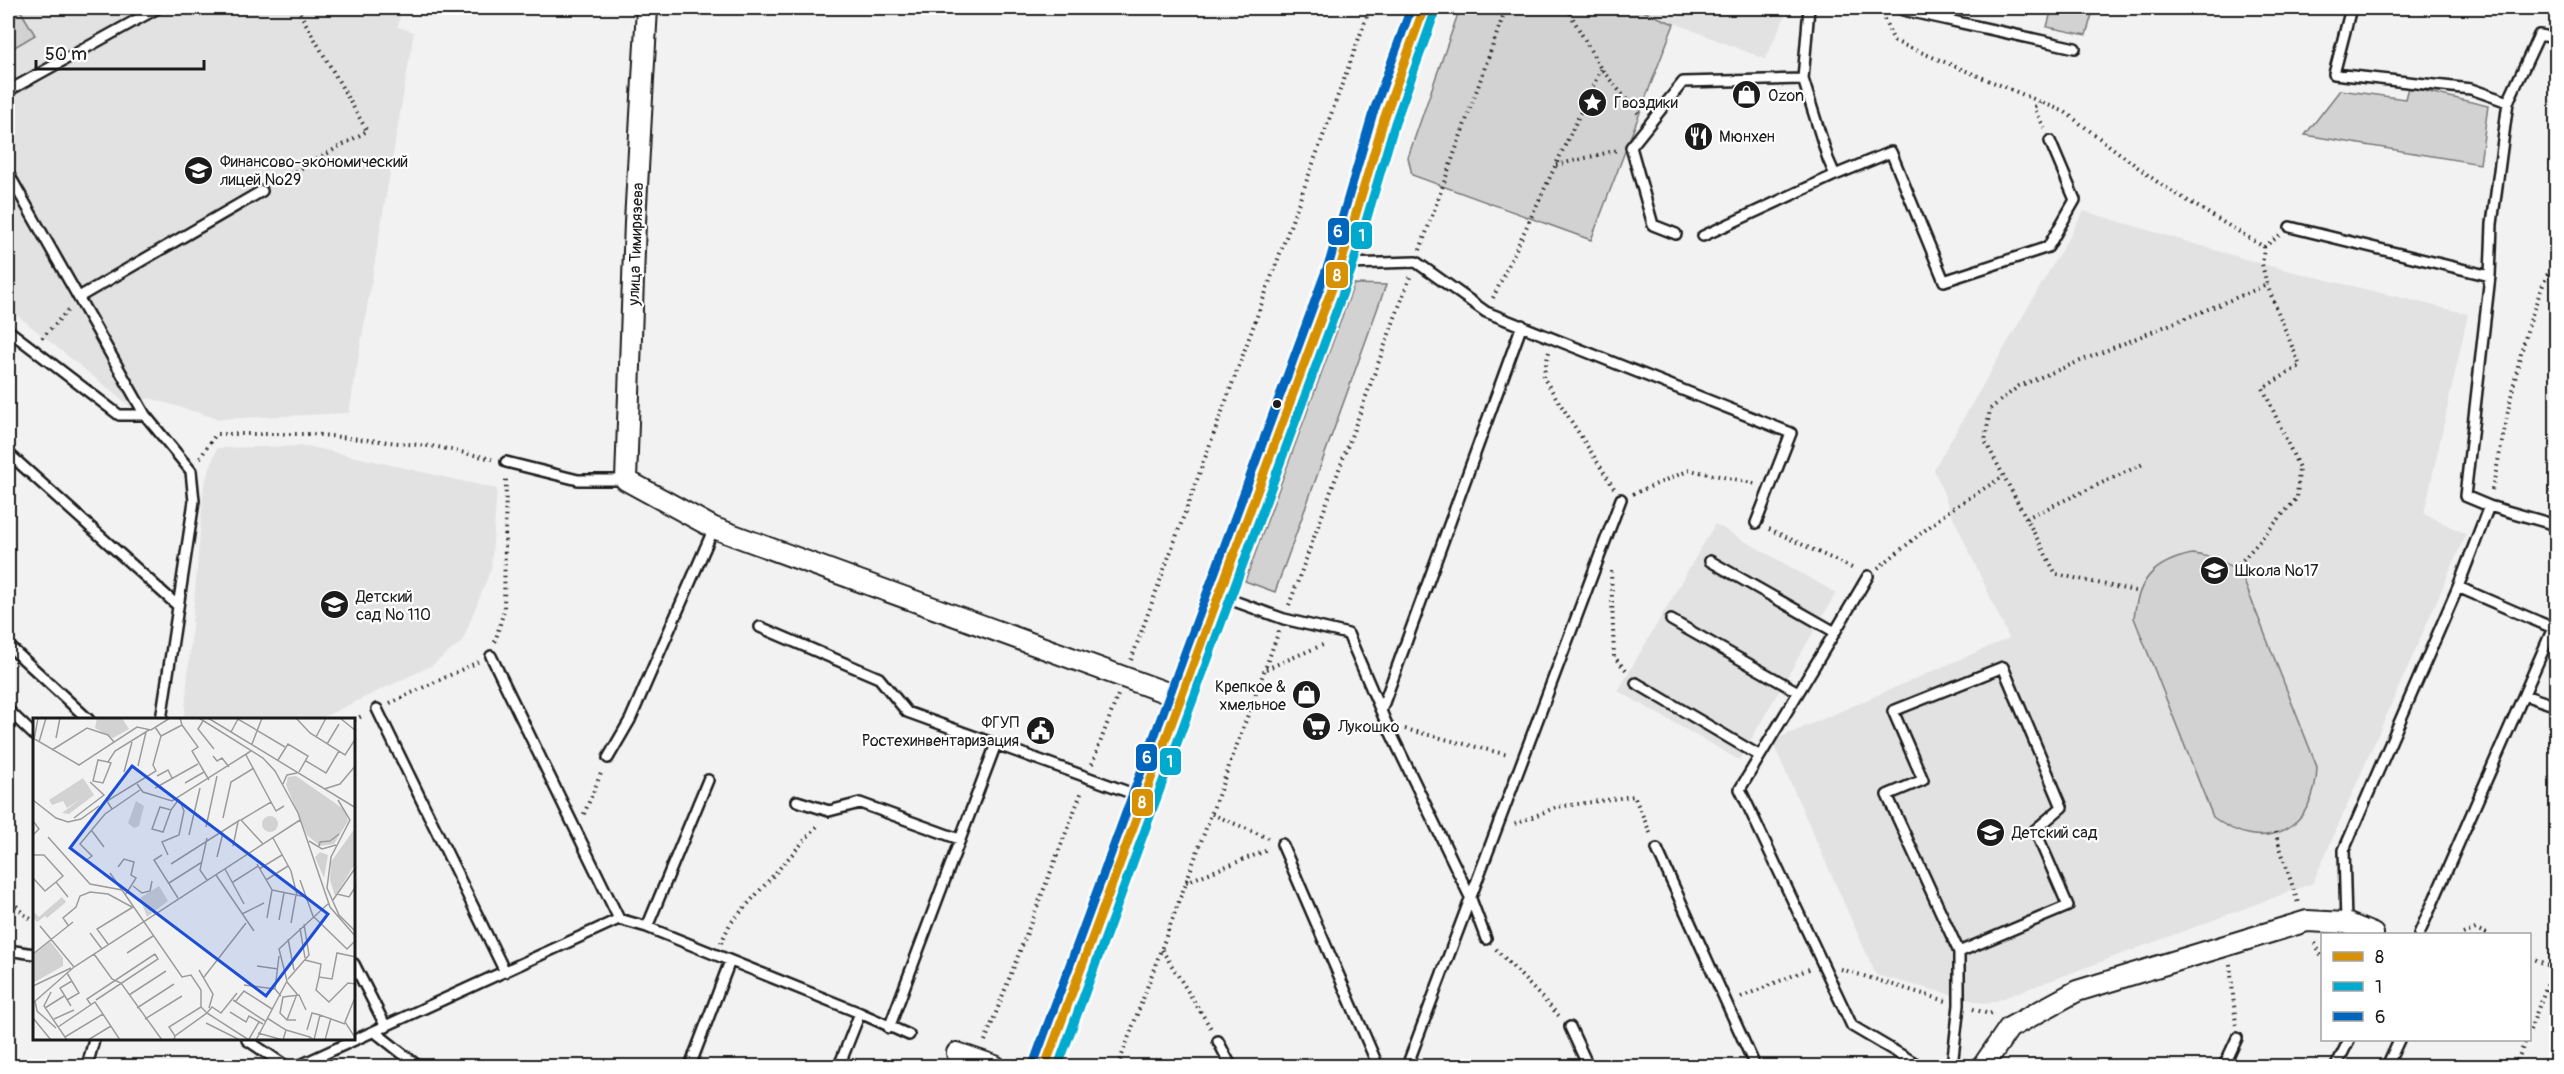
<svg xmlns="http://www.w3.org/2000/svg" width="2564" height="1074" viewBox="0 0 2564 1074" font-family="Pangolin,sans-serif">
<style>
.built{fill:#e2e2e2}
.green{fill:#d2d2d2;stroke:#777;stroke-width:1.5}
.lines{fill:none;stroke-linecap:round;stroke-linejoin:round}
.service-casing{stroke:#1c1c1c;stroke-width:14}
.minor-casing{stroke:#1c1c1c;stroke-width:24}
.primary-casing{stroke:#1c1c1c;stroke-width:34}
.path{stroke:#1c1c1c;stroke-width:4;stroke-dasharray:1.5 4.5;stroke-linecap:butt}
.service{stroke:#fff;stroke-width:9}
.minor{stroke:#fff;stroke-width:20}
.primary{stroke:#fff;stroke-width:30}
.bus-1-casing{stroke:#fff;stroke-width:14}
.bus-2-casing{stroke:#fff;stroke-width:14}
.bus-3-casing{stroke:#fff;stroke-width:14}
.bus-1{stroke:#d69104;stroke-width:9}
.bus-2{stroke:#00a9ce;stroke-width:9}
.bus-3{stroke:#0065bd;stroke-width:9}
.bus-dot{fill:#1c1c1c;stroke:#fff;stroke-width:2}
.labels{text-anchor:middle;stroke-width:4.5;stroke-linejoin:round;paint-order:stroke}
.poi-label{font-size:16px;fill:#1c1c1c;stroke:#fff;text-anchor:start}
.street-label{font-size:16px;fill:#1c1c1c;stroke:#fff}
.inset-road{fill:none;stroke:#9c9c9c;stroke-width:1.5}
.view{fill:#1d4ed8;fill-opacity:0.15;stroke:#1d4ed8;stroke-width:3}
.inset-edge{fill:none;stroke:#1c1c1c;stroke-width:3}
.line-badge{stroke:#fff;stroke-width:2}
.badge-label{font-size:16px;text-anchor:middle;font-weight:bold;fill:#fff}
</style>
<rect width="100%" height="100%" fill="#f2f2f2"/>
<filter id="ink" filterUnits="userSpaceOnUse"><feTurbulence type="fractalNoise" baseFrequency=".0167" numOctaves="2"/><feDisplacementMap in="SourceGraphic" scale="12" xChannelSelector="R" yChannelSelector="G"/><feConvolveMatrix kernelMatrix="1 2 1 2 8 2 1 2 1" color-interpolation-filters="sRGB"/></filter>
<g filter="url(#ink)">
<!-- built -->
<path class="built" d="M8 8H401L398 27 414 32 349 413 219 419 149 398 130 406 8 308Z
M1636 8H1789L1765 59Z
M2084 211 2262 264 2468 314 2424 514 2466 534 2313 883 1987 1004 1876 975 1772 741 2009 638 1950 510 1934 469Z
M307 446 497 489 491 569 462 642 431 666 317 720H184L204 485 217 448Z
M1715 524 1836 593 1739 760 1618 691Z"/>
<!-- green -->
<path class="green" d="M8 8H19L35 35 8 51Z
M1460 8H1636L1674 24 1591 240 1412 175 1408 157Z
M2052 8H2094L2086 35 2047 27Z
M2408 87 2488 106 2480 164 2305 135 2340 90 2405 99Z
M1354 284 1386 285 1275 592 1245 581Z
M2192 554C2213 556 2226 562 2242 576L2317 767C2316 830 2263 856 2213 817L2134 618C2138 579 2154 562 2192 554Z"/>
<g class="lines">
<defs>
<path id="service" d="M1809 8 1803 79 1828 159 1835 175 1891 152 1944 281 2048 247 2075 200 2050 141
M1900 8 1903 10 2075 48
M2351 8 2334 74 2471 89 2508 102 2492 224 2490 276 2465 496 2489 506 2556 525
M8 91 158 8
M2508 102 2539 35 2556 38
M8 173 145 415
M2290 227 2490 276
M1676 234 1653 225 1631 147 1683 82 1803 79
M1703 236 1835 175
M1347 264 1416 262 1486 312 1791 433 1756 523
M79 297 262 191
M8 330 119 415H145L191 471 194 501 161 720
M8 453 178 606
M506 462 578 480H626
M1710 561 1835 632 1740 789 1852 1026 1920 1066
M1223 597 1284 619 1348 634 1387 725 1471 899 1486 939
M1671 620 1798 692
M760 627 879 678 907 712 1142 797
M1835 632 1868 576
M8 645 89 720
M491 656 619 919
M1636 683 1760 756
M2524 695 2556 706
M377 709 505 972
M8 710 34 735
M1381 711 1522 325
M608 758 630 720 714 528
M797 801 829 811 860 803 959 839
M1282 844 1378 1066
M1657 849 1755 1066
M2346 923 2344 850 2458 587 2489 506
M647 927 708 780
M2419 934 2553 628 2458 587
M8 950 34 954
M354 964 386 1027
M1570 1027 1588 1066
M889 1028 996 744
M375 1032 418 1066
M247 1040 286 1066
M1218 1041 1231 1066
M87 1066 94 1040
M298 1066 619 919 647 927 860 1013 909 1035
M690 1066 730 961
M839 1066 860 1013
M1407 1066 1621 499
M1952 1066 1959 1005V952L1887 795 1923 780 1893 711 2003 667 2062 807 2035 830 2068 906 1959 952
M2224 1066 2237 1038
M2336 1066 2349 1040
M2387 1066 2399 1040"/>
<path id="minor" d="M647 8 635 222 626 480 714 528 1181 698
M957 1053 995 1066
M1983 1066 2009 1028 2077 991 2307 921 2346 923 2373 934"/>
<path id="primary" d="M1045 1066 1341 264 1384 119 1424 8"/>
</defs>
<!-- service casing -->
<use href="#service" class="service-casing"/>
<!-- minor casing -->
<use href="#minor" class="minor-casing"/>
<!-- primary casing -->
<use href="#primary" class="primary-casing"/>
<!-- path -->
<path class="path" d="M1567 8 1601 69 1638 113
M1879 8 1894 41 2065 112 2160 184 2264 247 2262 264 2267 285 2019 386 1990 409 1985 441 2056 574 2139 592
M2040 102 2034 107 2045 129
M1556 165 1618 150
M275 183 367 131 297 8
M2264 247 2280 235
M1420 250 1506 8
M1493 298 1601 69
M42 338 70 308
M1549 352 1543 377 1614 488
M200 458 216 434H311L438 447 492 459
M2492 490C2509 414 2520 325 2556 257
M1633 494 1690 470 1757 484
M2026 518 2143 464
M1769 529 1854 569
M1878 568 1950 510 2004 476
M2235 569 2297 498 2299 468 2263 388 2300 366 2267 285
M1611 571 1614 657 1628 672
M1289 605 1410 277
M495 642 504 610 506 477
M1131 660 1370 8
M1266 669 1325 644
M390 703 478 662
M354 720 364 715
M1405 729 1508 755
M1092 764 1118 695
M584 814 602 771
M1212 814 1268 838
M1515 824 1557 807 1634 796 1651 835
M2275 832 2298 903
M1186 882 1268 850
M8 897 26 916 34 921
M2463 934 2476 929 2487 934
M721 943 730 924 819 824
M2315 943 2322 957
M1496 949 1561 1018
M1162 950 1212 1030
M2530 957 2556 969
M2230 964 2236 1025
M1841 969 1946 1001
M1741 997 1809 969
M1973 1009 1989 1014 1994 1012
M2530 1030 2553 969
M985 1041 1082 791
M1118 1066 1279 631
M2515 1066 2526 1040"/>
<!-- service -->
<use href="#service" class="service"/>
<!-- minor -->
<use href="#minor" class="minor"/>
<!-- primary -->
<use href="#primary" class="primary"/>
<defs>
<path id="bus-1" d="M1045 1066 1341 264 1384 119 1424 8"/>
<path id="bus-2" d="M1058 1066 1352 268 1395 123 1435 12"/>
<path id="bus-3" d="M1034 1062 1330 260 1372 116 1411 8"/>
</defs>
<!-- bus-1 casing -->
<use href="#bus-1" class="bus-1-casing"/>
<!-- bus-2 casing -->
<use href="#bus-2" class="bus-2-casing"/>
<!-- bus-3 casing -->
<use href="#bus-3" class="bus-3-casing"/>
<!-- bus-1 -->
<use href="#bus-1" class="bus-1"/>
<!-- bus-2 -->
<use href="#bus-2" class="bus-2"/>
<!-- bus-3 -->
<use href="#bus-3" class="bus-3"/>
</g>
</g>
<!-- icons -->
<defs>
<symbol id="shop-disc" viewBox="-11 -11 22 22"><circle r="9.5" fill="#1c1c1c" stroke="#fff"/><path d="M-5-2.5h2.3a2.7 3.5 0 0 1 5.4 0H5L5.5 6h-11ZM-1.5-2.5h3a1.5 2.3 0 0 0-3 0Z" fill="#fff"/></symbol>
<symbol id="sight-disc" viewBox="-11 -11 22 22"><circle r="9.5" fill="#1c1c1c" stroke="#fff"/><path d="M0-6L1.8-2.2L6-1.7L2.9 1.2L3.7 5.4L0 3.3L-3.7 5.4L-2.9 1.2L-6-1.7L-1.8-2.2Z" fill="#fff"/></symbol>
<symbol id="restaurant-disc" viewBox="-11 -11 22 22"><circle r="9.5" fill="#1c1c1c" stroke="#fff"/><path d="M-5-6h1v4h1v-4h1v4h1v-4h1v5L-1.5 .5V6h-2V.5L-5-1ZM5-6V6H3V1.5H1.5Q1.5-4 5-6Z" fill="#fff"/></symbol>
<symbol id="school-disc" viewBox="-11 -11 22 22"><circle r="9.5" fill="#1c1c1c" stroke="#fff"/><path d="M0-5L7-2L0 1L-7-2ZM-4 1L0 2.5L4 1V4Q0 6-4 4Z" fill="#fff"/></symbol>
<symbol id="supermarket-disc" viewBox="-11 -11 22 22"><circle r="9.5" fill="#1c1c1c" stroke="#fff"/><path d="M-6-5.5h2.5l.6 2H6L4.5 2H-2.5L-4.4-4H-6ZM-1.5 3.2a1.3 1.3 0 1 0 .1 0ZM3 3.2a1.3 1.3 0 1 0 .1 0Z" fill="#fff"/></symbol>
<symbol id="civic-disc" viewBox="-11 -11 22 22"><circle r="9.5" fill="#1c1c1c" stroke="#fff"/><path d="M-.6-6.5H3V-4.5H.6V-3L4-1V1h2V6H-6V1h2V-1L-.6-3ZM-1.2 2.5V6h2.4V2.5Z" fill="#fff"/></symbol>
</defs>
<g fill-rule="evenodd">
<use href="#shop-disc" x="1730" y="78" width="33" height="33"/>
<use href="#sight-disc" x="1576" y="86" width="33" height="33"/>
<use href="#restaurant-disc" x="1682" y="120" width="33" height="33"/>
<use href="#school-disc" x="182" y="154" width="33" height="33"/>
<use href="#school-disc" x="2198" y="554" width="33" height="33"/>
<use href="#school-disc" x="318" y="588" width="33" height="33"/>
<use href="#shop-disc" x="1290" y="678" width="33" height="33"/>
<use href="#supermarket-disc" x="1300" y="710" width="33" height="33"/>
<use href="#civic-disc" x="1024" y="714" width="33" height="33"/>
<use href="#school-disc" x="1974" y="816" width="33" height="33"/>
</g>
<!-- markers -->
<circle class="bus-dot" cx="1277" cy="404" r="5"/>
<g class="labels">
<!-- poi labels -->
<g class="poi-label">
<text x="1768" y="101">Ozon</text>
<text x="1614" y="108">Гвоздики</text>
<text x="1719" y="142">Мюнхен</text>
<text x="220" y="167">Финансово-экономический<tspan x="220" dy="18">лицей №29</tspan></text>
<text x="2235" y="576">Школа №17</text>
<text x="356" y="602">Детский<tspan x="356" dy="18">сад № 110</tspan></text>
<text x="1286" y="692" text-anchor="end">Крепкое &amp;<tspan x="1286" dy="18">хмельное</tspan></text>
<text x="1019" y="728" text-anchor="end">ФГУП<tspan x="1019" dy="18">Ростехинвентаризация</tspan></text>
<text x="1338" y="732">Лукошко</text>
<text x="2012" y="838">Детский сад</text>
</g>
<!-- street labels -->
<g class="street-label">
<text transform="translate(635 244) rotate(-88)" y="6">улица Тимирязева</text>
</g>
</g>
<!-- overview -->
<g transform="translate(33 718)">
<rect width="322" height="322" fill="#f2f2f2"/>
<path d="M64 0H89L96 11 80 20 62 10ZM263 58 312 92 315 103 301 126 287 128 274 117 253 67 255 59ZM50 60 61 77 36 96 29 95 49 80 34 90 30 83 19 87 16 82ZM103 83 111 88 106 108 101 110 95 105ZM229 106a8 8 0 1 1 16 0a8 8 0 1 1-16 0ZM322 110V146L302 178 297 162 298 144ZM287 134 295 137 291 160 282 139ZM126 168 135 183 114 199 107 180ZM29 179 33 184 14 200 12 198 4 204 0 200V193L6 199ZM17 223 30 240V248L0 265V237Z" fill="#d2d2d2"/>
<path class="inset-road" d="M166 0 230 40 242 53 265 95 297 189 323 219M175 0 323 90M263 0 277 15 312 37 323 20M307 0 323 13M170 3 165 11 181 31M149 7 165 29 159 33 176 62M198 14 205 1 252 29M128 18 149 7 147 0M283 19 293 0M0 20 46 47 104 9 118 12 137 0M23 20 27 0M1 22 5 0M6 24 13 0M219 26 229 0M294 26 306 6M19 32 54 10 75 17 81 24M213 37 238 84M180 38 184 43 189 40 196 49M245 42 255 26 275 38 266 54M273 43 293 55 306 33M75 44 78 45 70 65 60 63 65 42 75 44 82 33 116 12M105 48 113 14M91 54 99 24M124 58 135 52 139 60M152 65 171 54M104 66 110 74 139 83 218 33M250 66 254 57 264 55M122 70 165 46M291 71 307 66 323 47M0 82 23 100 35 104 48 101 66 88M305 82 317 102 298 139 294 170 306 197 323 214M79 91 74 83 123 53 120 47 128 18 122 9M138 92 130 114 119 111 127 89 138 92 146 81M41 100 71 77 57 64M190 100 198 64 221 50M0 103 6 111 0 117M173 109 184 58M59 113 71 129M156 117 167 70M15 119 57 166 89 172 149 259 158 257 168 272V289L174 295 179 289 188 295 204 275M174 120 167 152 174 162M240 120 258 153 264 177M276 123 289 131 303 127M230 126 208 102 238 84 243 93 251 88M200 128 205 104M286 128 287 124 297 123 306 116M0 137H11L30 158 23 164M129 137 121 142 145 180M135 137 129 124 146 117 151 93 147 83M184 139 190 115M52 143 59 138 47 126 72 96 107 72M138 146 207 102M224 146 239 172 234 200M85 149 91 141 101 144 98 157 103 160 93 176M192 151 211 186M226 151 249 137M77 155 89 172M183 157 221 213M0 160 12 173 23 164 35 179M233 162 255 148M267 162 280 198 314 231 323 222M200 164 225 148M136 165 169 144M100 168 109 175 117 173 119 163M239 172 273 179M304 176 316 179 323 168M300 182 323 149M209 196 231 185M246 202 251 175M258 205 263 177M35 207 30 200 43 189 47 178 57 174 75 176 99 189M7 208 41 249M267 210 272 240M57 215 69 231M255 221 261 252M75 226 64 211 100 189M94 235 120 218M0 236 40 204M61 236 79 261 88 265 129 322M323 239 304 235 299 261 286 259 283 272 296 284 315 265 323 266M272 242 288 246 286 259M224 248 245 251M166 252 180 276 176 290M171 259 213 205M255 261 276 237 271 206M211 267 242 271 248 278M0 268 38 250M242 271 246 238M18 274 11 288 34 322M96 277 133 253M323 277 312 304 323 321M34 282 46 275 34 255M63 282 125 241 122 236M200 282 232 303M2 283 4 293 23 310M202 284 211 273 239 291M0 285 41 249 267 102M58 287 54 281 122 236M38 288 27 270 39 263M12 290 31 278M104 290 141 266M197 294 213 304 216 298 230 306M0 300 18 322M21 301 41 292M112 301 149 278M254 302 264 276 254 264M263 302H254L247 295 250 279 266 277 273 292M173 305 207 322M25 309 62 284 87 322M253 312 277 319 276 322M274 312 279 295 287 297M225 315 250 322 253 312 234 300M142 318 136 309 168 289M32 319 70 296M277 319 281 322 287 297 312 306M216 321 226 304M55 322 78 308M141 322 142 318 174 295 216 322M223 322 254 263 246 231 296 185M292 322 298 300"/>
<path class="view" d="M99 48 295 196 233 278 37 130Z"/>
<rect width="322" height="322" class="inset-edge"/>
</g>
<g class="line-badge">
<rect x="1327" y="217" width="23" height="29" rx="6" fill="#0065bd"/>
<rect x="1350" y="221" width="23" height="29" rx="6" fill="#00a9ce"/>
<rect x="1325" y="261" width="24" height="28" rx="6" fill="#d69104"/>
<rect x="1135" y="743" width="23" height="29" rx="6" fill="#0065bd"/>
<rect x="1159" y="747" width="23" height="29" rx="6" fill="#00a9ce"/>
<rect x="1131" y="788" width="23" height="29" rx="6" fill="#d69104"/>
</g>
<g class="badge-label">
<text x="1338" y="237">6</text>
<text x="1362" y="241">1</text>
<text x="1337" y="281">8</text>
<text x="1147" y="763">6</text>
<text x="1170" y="767">1</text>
<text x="1142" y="808">8</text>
</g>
<!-- margin -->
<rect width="2564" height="1074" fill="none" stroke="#fff" stroke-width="30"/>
<rect x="15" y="15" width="2534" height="1044" fill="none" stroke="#1c1c1c" stroke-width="2" filter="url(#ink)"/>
<!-- legend -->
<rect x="2321" y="933" width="210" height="108" fill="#ffffff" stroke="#a4a4a4" stroke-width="1.5"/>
<rect x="2333" y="952" width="30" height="9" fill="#d69104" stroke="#a4a4a4" stroke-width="1.5"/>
<text x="2375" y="963" font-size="18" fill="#1c1c1c">8</text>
<rect x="2333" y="982" width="30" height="9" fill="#00a9ce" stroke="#a4a4a4" stroke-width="1.5"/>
<text x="2375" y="993" font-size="18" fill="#1c1c1c">1</text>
<rect x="2333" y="1012" width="30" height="9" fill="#0065bd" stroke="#a4a4a4" stroke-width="1.5"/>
<text x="2375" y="1023" font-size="18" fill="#1c1c1c">6</text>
<!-- scale -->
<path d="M36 60v9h168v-9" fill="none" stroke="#1c1c1c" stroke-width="3"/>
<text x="45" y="60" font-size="18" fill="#1c1c1c" stroke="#ffffff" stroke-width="4.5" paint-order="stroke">50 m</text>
</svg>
